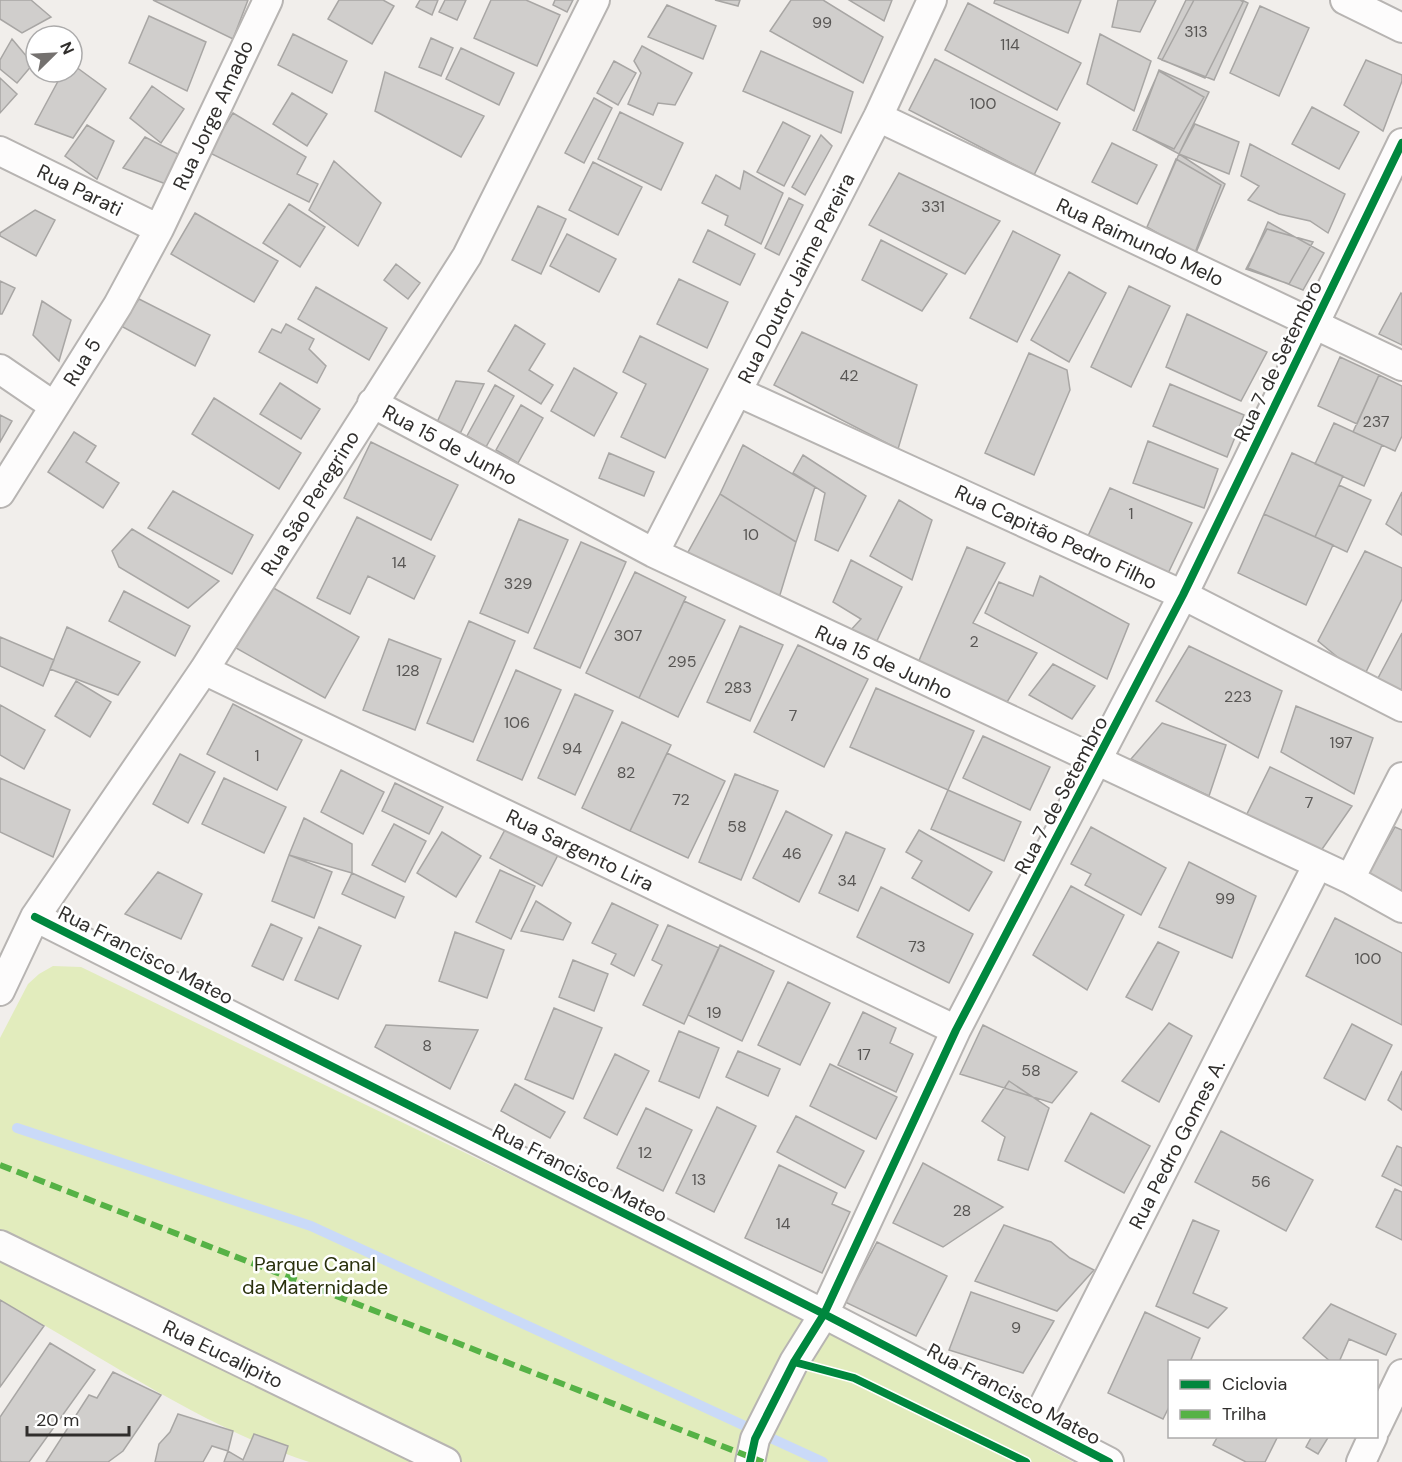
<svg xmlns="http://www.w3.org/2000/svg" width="1402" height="1462" viewBox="0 0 1402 1462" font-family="'DM Sans',sans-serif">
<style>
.green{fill:#e2ecbd}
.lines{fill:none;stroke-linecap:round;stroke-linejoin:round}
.stream{stroke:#cadaf8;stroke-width:10}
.building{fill:#d0cecc;stroke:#a8a6a4;stroke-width:1.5}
.minor-casing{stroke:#b7b4b2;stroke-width:32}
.minor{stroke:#fdfcfc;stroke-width:28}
.quiet{stroke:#56b246;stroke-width:6;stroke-dasharray:12 6;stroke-linecap:butt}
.cycleway-casing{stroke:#fff;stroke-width:11}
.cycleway{stroke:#00873e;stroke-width:8}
.labels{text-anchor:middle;stroke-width:5;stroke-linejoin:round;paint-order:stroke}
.number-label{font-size:16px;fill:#585654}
.street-label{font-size:20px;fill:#302e2c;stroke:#fff}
.park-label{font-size:20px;fill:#2a310d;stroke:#fff}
</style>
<rect width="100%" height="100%" fill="#f1eeeb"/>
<!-- green -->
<path class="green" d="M53 966 81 967 728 1280 1073 1462H309C198 1425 102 1356 0 1300V1038L28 984 39 974Z"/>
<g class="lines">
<!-- stream -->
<path class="stream" d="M17 1128 311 1226 823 1462"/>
</g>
<!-- building -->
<path class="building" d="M0 0H31L51 17 22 33 0 19Z
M153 0H248L233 39Z
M339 0H383L394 6 372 44 328 19Z
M420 0H438L432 15 416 7Z
M445 0H466L457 20 439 12Z
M491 0H526L560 15 537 66 474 38Z
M555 0H573L567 12 553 5Z
M715 0H740L738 6Z
M791 0H823L883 37 863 83 770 31Z
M849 0H892L884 21Z
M995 0H1081L1068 33 994 3Z
M1118 0H1156L1140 32 1112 27Z
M1186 0H1240L1243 2 1205 78 1158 58Z
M1194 0H1242L1248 3 1214 80 1162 60Z
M968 3 1081 63 1057 110 945 50Z
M667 5 716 26 703 59 648 37Z
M1260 6 1309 28 1279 96 1230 73Z
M149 16 206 42 187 91 129 63Z
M293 34 347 61 332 93 278 65Z
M1100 34 1151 61 1134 111 1087 84Z
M431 38 453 48 441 76 419 67Z
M12 39 33 64 17 83 0 69V60Z
M642 46 692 73 675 105 658 103 653 115 628 104 641 73 634 61Z
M461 48 514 73 499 105 446 79Z
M761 51 853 92 841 133 743 91Z
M935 59 1060 123 1034 175 909 110Z
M1366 60 1402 75V81L1383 131 1344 105Z
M614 61 636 73 618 105 597 93Z
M72 64 106 89 73 138 35 124 63 72H72Z
M1159 70 1209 92 1179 154 1136 131Z
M1159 71 1204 97 1174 149 1133 130Z
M385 72 484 116 461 157 375 111Z
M0 78 17 94 0 113Z
M152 86 184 109 161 143 130 118Z
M292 93 327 114 307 146 273 124Z
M594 98 612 108 584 163 565 153Z
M1312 107 1359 132 1339 169 1292 144Z
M620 112 683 143 661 190 598 159Z
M233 113 306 157 297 174 318 184 309 202 208 152Z
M783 122 810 136 784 186 757 172Z
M1195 124 1239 142 1229 174 1179 154Z
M87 125 114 141 97 179 65 156Z
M821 135 832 146 805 195 792 187Z
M145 137 182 156 166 184 123 168Z
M1112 143 1157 165 1137 204 1092 182Z
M1250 144 1345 194 1328 233 1310 221 1279 214 1248 200 1259 186 1241 176Z
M1179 154 1225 184 1195 255 1147 227Z
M1176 159 1221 185 1193 258 1145 232Z
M334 161 381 203 358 246 309 210Z
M593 162 642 187 618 235 569 210Z
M744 171 783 193 761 244 725 225 728 216 702 203 716 175 740 189Z
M899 173 1000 221 965 274 869 225Z
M789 198 803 205 779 255 765 248Z
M289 204 325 227 300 267 263 243Z
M538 206 566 219 541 274 512 260Z
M35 210 55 220 36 256 0 236V233Z
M195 213 278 261 254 302 171 254Z
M1268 222 1324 253 1303 290 1248 268Z
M1267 229 1313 242 1289 284 1246 269Z
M708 230 755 254 740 285 693 262Z
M1013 231 1060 255 1017 342 970 318Z
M567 234 616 259 599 292 550 266Z
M881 240 947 274 922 311 862 280Z
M396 264 420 283 408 299 384 280Z
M1069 272 1106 293 1069 362 1031 340Z
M679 279 728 302 707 348 657 324Z
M0 281 15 288 2 314H0Z
M1129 286 1170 306 1131 387 1091 367Z
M316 287 387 328 369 360 298 319Z
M1401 293 1402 294V345L1379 334Z
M139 299 210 335 195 366 121 326Z
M42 301 71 320 59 361 33 335Z
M1187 314 1267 352 1241 401 1166 367Z
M286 324 314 339 309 349 326 366 317 383 259 352 272 329 281 333Z
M515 325 545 344 529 370 553 385 541 404 488 371Z
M802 332 917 385 898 449 774 385Z
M640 336 708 369 665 458 621 437 646 384 623 372Z
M1029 353 1067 370 1070 390 1034 475 985 453Z
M1340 357 1379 375 1357 424 1318 406Z
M574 368 617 393 594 436 551 411Z
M1379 375 1402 386V436L1395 451 1353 432Z
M456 381 484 384 456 442 433 431Z
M280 383 320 409 301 439 260 414Z
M1170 384 1244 415 1227 457 1153 426Z
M495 385 514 396 486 447 467 436Z
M214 398 301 453 279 489 192 434Z
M521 405 543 418 518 463 496 450Z
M0 415 12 421 0 442Z
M1334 423 1382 445 1364 486 1315 464Z
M74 432 96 446 86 462 119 483 103 508 48 472Z
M1148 441 1218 469 1204 508 1133 483Z
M371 442 458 485 431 540 344 498Z
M743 445 815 487 796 542 720 494Z
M609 453 654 472 644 496 599 478Z
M1292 453 1343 476 1315 537 1264 514Z
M803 455 866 496 838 551 815 540 825 493 793 473Z
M1339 485 1371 500 1347 552 1315 537Z
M1110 488 1192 523 1163 584 1083 547Z
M173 491 253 535 232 574 148 528Z
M1402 492V535L1386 524Z
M720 494 796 542 779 598 687 554Z
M899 500 932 520 912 580 870 556Z
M1264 514 1333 545 1306 605 1238 573Z
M357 517 435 556 414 599 368 576 350 614 317 598Z
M519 519 568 540 528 633 480 613Z
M132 529 219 581 188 608 119 567 112 551Z
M581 542 626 562 580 668 534 648Z
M967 547 1005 563 973 623 1037 653 1004 707 918 663Z
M1365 551 1402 568V599L1363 678 1318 641Z
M851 560 902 587 875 645 849 632 861 619 833 602Z
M635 572 686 597 639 698 586 673Z
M1040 576 1129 624 1107 679 985 613 999 582 1033 596Z
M270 586 359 637 325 698 236 648Z
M124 591 190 626 175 656 109 621Z
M684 601 725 620 678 717 639 698Z
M469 621 515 641 473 742 427 723Z
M740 626 783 645 750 721 707 702Z
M67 627 140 662 118 695 50 669Z
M1402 633V695L1377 680Z
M0 637 54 660 43 686 0 666Z
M389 639 441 659 415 730 363 710Z
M798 645 868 679 824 767 754 732Z
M1189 646 1282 691 1258 758 1156 701Z
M1053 664 1095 686 1072 719 1029 695Z
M516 670 561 690 522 780 477 760Z
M76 681 111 702 90 737 55 716Z
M876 688 974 731 948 790 850 747Z
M575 694 613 711 575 795 538 778Z
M233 704 302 740 277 790 207 754Z
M0 705 45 730 24 769 0 755Z
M1296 706 1373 738 1354 794 1281 752Z
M622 722 671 745 630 831 582 808Z
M1162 723 1226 745 1209 796 1131 759Z
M983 736 1050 767 1030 810 963 778Z
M667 753 725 781 688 858 630 831Z
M180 754 215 772 188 823 153 804Z
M1270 767 1352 806 1318 855 1244 820Z
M341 770 384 792 363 834 321 812Z
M735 774 778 791 741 880 699 862Z
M0 778 70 810 53 857 0 832Z
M224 778 286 807 264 853 202 824Z
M395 783 443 807 429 834 382 811Z
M948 790 1021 822 1004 861 931 829Z
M786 811 832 835 799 902 753 878Z
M304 818 352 844V873L289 855Z
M394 824 426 841 405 882 372 865Z
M507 826 559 853 542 886 490 858Z
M1091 827 1166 868 1141 915 1085 885 1091 874 1071 864Z
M1395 827 1402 830V895L1367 877Z
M919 830 992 872 969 911 912 878 922 861 906 852Z
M442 832 481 856 456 897 417 873Z
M846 832 885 849 858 911 819 893Z
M289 855 332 872 314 918 272 901Z
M1189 862 1256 896 1232 958 1159 927Z
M500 870 535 886 511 939 476 922Z
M158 872 202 894 181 939 125 914Z
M352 873 404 897 395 918 342 894Z
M1071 886 1124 915 1087 990 1033 955Z
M881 887 973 934 949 983 857 937Z
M536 901 571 923 563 940 521 931Z
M612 903 658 925 634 976 611 964 616 954 592 943Z
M1335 918 1402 953V1025L1306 976Z
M271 924 302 938 283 980 252 966Z
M668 925 719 948 684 1024 643 1005 662 965 652 960Z
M319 927 361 946 338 999 295 980Z
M455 932 504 950 487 998 439 981Z
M1158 942 1179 952 1152 1010 1126 997Z
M720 945 774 971 742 1041 688 1015Z
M573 960 608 974 594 1011 559 997Z
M788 982 830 1003 800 1065 758 1045Z
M554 1008 602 1028 573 1099 525 1079Z
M863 1012 896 1028 890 1043 913 1054 896 1092 838 1065Z
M1169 1023 1192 1036 1159 1102 1122 1081Z
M1352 1024 1392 1045 1365 1100 1324 1078Z
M386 1025 478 1030 450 1089 375 1047Z
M983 1025 1077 1072 1052 1103 960 1074Z
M679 1031 719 1048 699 1098 659 1081Z
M738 1051 780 1069 768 1096 726 1077Z
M615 1054 649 1071 617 1135 584 1118Z
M830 1064 897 1097 876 1139 810 1106Z
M1402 1071V1110L1388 1100Z
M1009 1081 1049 1108 1028 1170 998 1160 1005 1137 982 1121Z
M515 1084 565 1112 550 1138 501 1111Z
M717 1107 756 1126 714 1212 676 1193Z
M646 1108 692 1130 663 1191 617 1168Z
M1091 1113 1150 1146 1124 1193 1065 1161Z
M796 1116 864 1151 845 1188 777 1152Z
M1221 1131 1313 1180 1286 1231 1195 1182Z
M1397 1146 1402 1148V1186L1382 1176Z
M923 1163 1003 1207 943 1247 893 1223Z
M779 1165 837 1193 832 1204 850 1212 822 1273 745 1238Z
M1395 1189 1402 1192V1240L1376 1227Z
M1193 1220 1219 1231 1193 1293 1227 1308 1208 1328 1156 1306Z
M1004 1225 1051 1242 1070 1258 1094 1270 1057 1311 975 1281Z
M877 1242 947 1276 916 1336 845 1302Z
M971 1292 1054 1321 1023 1373 949 1350Z
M0 1300 44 1326 0 1387Z
M1331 1304 1396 1334 1386 1355 1349 1339 1339 1362H1331L1303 1338Z
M1145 1312 1200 1338 1190 1362H1170V1405L1163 1419 1108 1393Z
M50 1343 95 1370 29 1462H2L0 1461V1417Z
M113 1372 161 1395 123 1451 108 1462H46L89 1395 97 1398Z
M178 1414 233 1431 228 1451 212 1446 203 1462H155L159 1444 170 1432Z
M254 1434 288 1446 283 1462H224L228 1451 243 1460Z
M1218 1436H1278L1265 1462H1246L1213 1445Z
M1312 1436H1329L1318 1454 1306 1447Z"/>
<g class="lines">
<defs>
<path id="minor" d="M1345 0 1402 28
M878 117 1402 366
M0 151 159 229
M0 369 54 406
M738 392 1183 595 1402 707
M372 403 654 553 1350 879 1402 908
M0 493 118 305 159 229 268 0
M654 553 878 117 932 0
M204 670 956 1030
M1350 879 1402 777
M35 917 824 1314 1109 1462
M0 991 35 917 204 670 467 256 595 0
M0 1245 446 1462
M1035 1423 1318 864
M1376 1428 1402 1374
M750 1462 755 1439 794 1362 824 1314 956 1030 1183 595 1402 143
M1361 1462 1373 1436"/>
</defs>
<!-- minor casing -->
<use href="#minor" class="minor-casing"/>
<!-- minor -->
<use href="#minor" class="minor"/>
<!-- quiet -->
<path class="quiet" d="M0 1165 763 1462"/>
<defs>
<path id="cycleway" d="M35 917 824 1314 1109 1462
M794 1362 854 1378 1026 1462
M750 1462 755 1439 794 1362 824 1314 956 1030 1183 595 1402 143"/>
</defs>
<!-- cycleway casing -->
<use href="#cycleway" class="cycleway-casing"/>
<!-- cycleway -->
<use href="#cycleway" class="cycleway"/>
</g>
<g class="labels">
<!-- number labels -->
<g class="number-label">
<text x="822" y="28">99</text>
<text x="1196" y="37">313</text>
<text x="1010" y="50">114</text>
<text x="983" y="109">100</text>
<text x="933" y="212">331</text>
<text x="849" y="381">42</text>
<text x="1376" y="427">237</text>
<text x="1131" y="519">1</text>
<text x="751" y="540">10</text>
<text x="399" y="568">14</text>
<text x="518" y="589">329</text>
<text x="628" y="641">307</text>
<text x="974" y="647">2</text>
<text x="682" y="667">295</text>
<text x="408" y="676">128</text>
<text x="738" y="693">283</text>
<text x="1238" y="702">223</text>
<text x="793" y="721">7</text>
<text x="517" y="728">106</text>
<text x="1341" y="748">197</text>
<text x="572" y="754">94</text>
<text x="257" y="761">1</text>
<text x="626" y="778">82</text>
<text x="681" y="805">72</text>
<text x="1309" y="808">7</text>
<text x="737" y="832">58</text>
<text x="792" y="859">46</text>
<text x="847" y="886">34</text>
<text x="1225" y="904">99</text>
<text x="917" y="952">73</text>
<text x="1368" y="964">100</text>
<text x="714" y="1018">19</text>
<text x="427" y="1051">8</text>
<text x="864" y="1060">17</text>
<text x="1031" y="1076">58</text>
<text x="645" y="1158">12</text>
<text x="699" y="1185">13</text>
<text x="1261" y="1187">56</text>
<text x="962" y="1216">28</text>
<text x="783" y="1229">14</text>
<text x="1016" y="1333">9</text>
</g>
<!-- street labels -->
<g class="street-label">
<text transform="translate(213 115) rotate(-65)" y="7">Rua Jorge Amado</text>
<text transform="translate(80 190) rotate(26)" y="7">Rua Parati</text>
<text transform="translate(1140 242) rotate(25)" y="7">Rua Raimundo Melo</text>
<text transform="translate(796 278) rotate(-63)" y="7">Rua Doutor Jaime Pereira</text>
<text transform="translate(1278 361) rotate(-64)" y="7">Rua 7 de Setembro</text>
<text transform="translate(82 362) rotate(-58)" y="7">Rua 5</text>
<text transform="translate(450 445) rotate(28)" y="7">Rua 15 de Junho</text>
<text transform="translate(310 503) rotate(-58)" y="7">Rua São Peregrino</text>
<text transform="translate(1056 537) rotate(25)" y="7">Rua Capitão Pedro Filho</text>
<text transform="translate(884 662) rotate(25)" y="7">Rua 15 de Junho</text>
<text transform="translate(1061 795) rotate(-62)" y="7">Rua 7 de Setembro</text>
<text transform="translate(580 850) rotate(26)" y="7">Rua Sargento Lira</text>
<text transform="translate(146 955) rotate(27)" y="7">Rua Francisco Mateo</text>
<text transform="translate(1177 1144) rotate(-63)" y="7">Rua Pedro Gomes A.</text>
<text transform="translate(580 1173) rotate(27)" y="7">Rua Francisco Mateo</text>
<text transform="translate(223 1354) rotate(26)" y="7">Rua Eucalipito</text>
<text transform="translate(1014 1394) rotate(28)" y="7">Rua Francisco Mateo</text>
</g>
<!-- park labels -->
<g class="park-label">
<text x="315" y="1271">Parque Canal<tspan x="315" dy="23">da Maternidade</tspan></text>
</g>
</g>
<!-- legend -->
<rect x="1168" y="1360" width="210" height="78" fill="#ffffff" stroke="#acabab" stroke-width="1.5"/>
<rect x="1180" y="1380" width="30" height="9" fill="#00873e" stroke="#acabab" stroke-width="1.5"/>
<text x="1222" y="1390" font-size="18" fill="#302e2c">Ciclovia</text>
<rect x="1180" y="1410" width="30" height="9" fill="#56b246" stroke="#acabab" stroke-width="1.5"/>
<text x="1222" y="1420" font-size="18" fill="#302e2c">Trilha</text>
<!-- north arrow -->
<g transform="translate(54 54) rotate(66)"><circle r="28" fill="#ffffff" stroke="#acabab" stroke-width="1.5"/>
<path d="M0-4.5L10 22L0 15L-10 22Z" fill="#74716f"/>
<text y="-9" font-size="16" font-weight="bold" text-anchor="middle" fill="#302e2c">N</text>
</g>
<!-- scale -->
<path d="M27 1426v9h102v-9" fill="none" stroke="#302e2c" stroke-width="3"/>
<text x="36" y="1426" font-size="18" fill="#302e2c" stroke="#ffffff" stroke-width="4.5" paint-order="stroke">20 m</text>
</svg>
